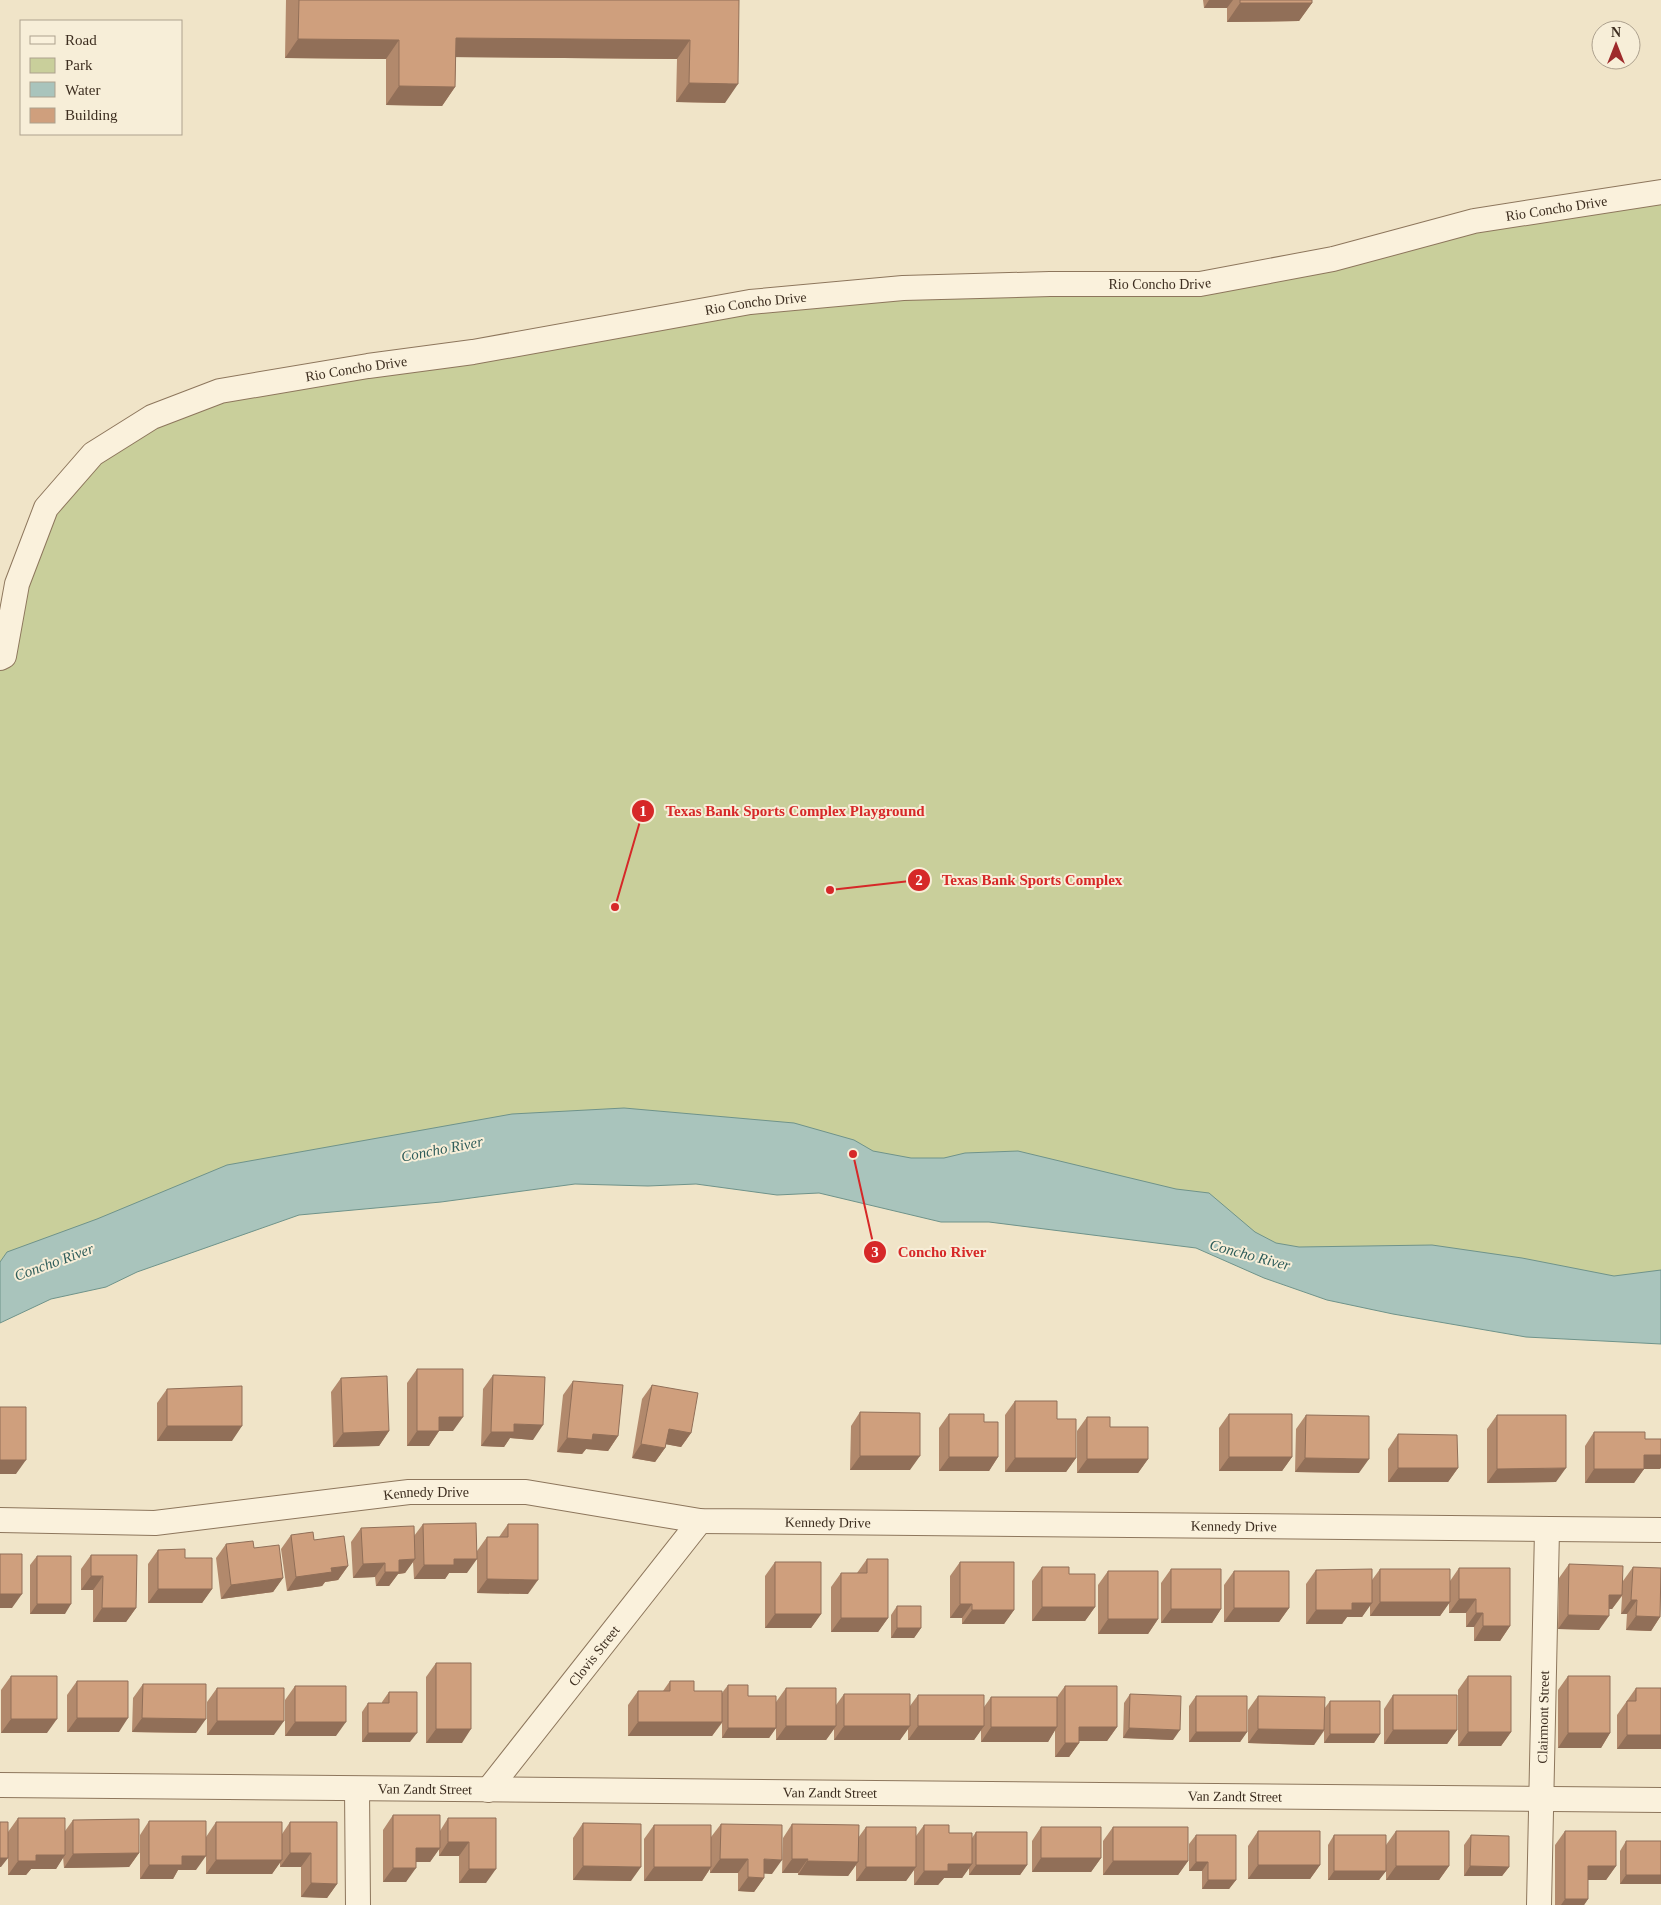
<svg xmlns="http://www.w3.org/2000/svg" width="1661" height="1905" viewBox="0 0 1661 1905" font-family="Georgia,serif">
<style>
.green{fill:#c9cf9b}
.water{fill:#a9c4bc;stroke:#6f938a}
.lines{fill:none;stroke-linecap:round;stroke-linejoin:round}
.minor-casing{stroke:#8d765c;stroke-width:26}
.minor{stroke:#faf1dc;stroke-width:24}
.wall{fill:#b2896c}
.shaded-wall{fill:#916f58}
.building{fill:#cf9f7d;stroke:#916f58}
.labels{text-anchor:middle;stroke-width:4;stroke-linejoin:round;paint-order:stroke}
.street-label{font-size:14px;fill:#3d2e20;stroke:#f7eed8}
.water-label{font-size:15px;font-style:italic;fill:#2f5d5a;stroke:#f7eed8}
.leader{fill:none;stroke:#d62828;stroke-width:2}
.callout-dot{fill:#d62828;stroke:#f7eed8;stroke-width:2}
.mark-label{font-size:15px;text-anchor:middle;font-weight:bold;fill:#fff}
.callout-label{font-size:15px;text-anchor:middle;font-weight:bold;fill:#d62828;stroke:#f7eed8;stroke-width:4;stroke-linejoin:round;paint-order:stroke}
</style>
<rect width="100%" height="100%" fill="#f0e4c8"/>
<!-- green -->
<path class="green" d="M1661 184V1315L618 1122 0 1282V658L46 508 93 454 220 391 750 302 1200 284Z"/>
<!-- water -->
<path class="water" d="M624 1108 794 1123 854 1140 873 1151 911 1158H944L965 1153 1018 1151 1176 1189 1209 1193 1255 1232 1276 1243 1299 1247 1432 1245 1522 1258 1614 1276 1661 1270V1344L1526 1337 1393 1314 1327 1300 1264 1278 1196 1248 989 1222H941L819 1193 777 1195 696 1184 648 1186 575 1184 441 1202 299 1215 137 1272 106 1287 51 1299 0 1323V1262L7 1252 97 1219 227 1165 512 1114Z"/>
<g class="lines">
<defs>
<g id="minor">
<path id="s1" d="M0 658 4 656 17 584 46 508 93 454 152 417 220 391 368 366 473 352 750 302 903 288 1050 284H1200L1333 259 1474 221 1661 192"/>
<path id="s2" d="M0 1520 155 1523 409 1492H526L700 1521 1661 1530"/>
<path id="s3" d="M0 1785 1661 1800"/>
<path d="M357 1789 358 1905"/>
<path id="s4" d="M488 1790 700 1521"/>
<path id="s5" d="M1539 1905 1547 1530"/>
</g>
</defs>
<!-- minor casing -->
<use href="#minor" class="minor-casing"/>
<!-- minor -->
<use href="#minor" class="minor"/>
</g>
<!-- wall -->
<path class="wall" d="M286 0H739L725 103 676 102 677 59 456 57 455 87 442 106 386 105V59L285 58Z
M1203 0H1312V3L1299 21 1227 22V8H1204Z
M417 1369 453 1431H439L429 1446H407V1383Z
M493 1375 533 1440 510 1438 504 1447 481 1446 483 1389Z
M341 1378 389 1431 379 1446 333 1447 331 1392Z
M573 1381 618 1436 608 1451 586 1449 582 1454 557 1452 563 1395Z
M652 1385 691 1433 681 1447 666 1444 665 1448 655 1462 632 1458 642 1399Z
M167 1389 232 1441H157V1403Z
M1015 1401 1057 1419 1076 1458 1066 1472H1005V1415Z
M860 1412 910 1470H850L851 1426Z
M949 1414 984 1422 998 1457 989 1471H939V1428Z
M1229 1414 1292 1457 1282 1471H1219V1428Z
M1306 1415 1359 1473 1295 1472 1296 1429Z
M1497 1415 1556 1482 1487 1483V1429Z
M1087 1417 1110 1427 1148 1459 1138 1473H1077V1431Z
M1594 1432 1645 1439 1660 1469H1644L1634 1483H1585V1446Z
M1398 1434 1458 1468 1448 1482H1388V1449Z
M423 1524 467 1573H449L445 1579H414L413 1562 405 1573 398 1574 389 1586H376L375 1577 353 1578 351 1542 361 1528 414 1536Z
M508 1524 528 1594 477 1593V1551L487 1537H499Z
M291 1535 314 1540 348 1566 338 1580 325 1582 322 1586 287 1591 281 1549Z
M226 1544 283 1578 273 1592 221 1599 216 1558Z
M158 1550 185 1558 212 1589 202 1603H148V1564Z
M91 1555 136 1608 126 1622H93V1590H81V1569Z
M37 1556 65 1614H30V1565Z
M867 1559 888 1618 878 1632H831V1587L841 1573H857Z
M775 1562 821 1614 811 1628H765V1576Z
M960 1562 1014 1610 1004 1624H962V1618H950V1576Z
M1569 1564 1623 1581 1633 1567 1661 1568 1660 1617 1651 1631 1626 1630 1627 1614H1621L1622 1596 1612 1609H1609L1599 1630 1558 1629 1559 1578Z
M1042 1567 1069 1574 1095 1607 1085 1621H1032V1581Z
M1459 1568 1510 1626 1500 1641H1474V1627H1466V1613H1449V1603L1440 1616H1370V1605L1362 1617H1347L1342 1624H1306V1584L1316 1570 1372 1580 1380 1569 1450 1581Z
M1171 1569 1221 1609 1212 1623H1161V1583Z
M1108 1571 1158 1619 1148 1634H1098V1585Z
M1234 1571 1289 1608 1279 1622H1224V1585Z
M897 1606 921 1628 914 1638H891V1615Z
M436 1663 462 1743H426V1677Z
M11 1676 47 1733H1V1690Z
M1468 1676 1511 1732 1501 1746H1458V1690Z
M1568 1676 1610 1733 1601 1748H1558V1690Z
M77 1681 119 1732H67V1695Z
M670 1681 694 1691 722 1693 728 1685 748 1696 776 1728 769 1738H722V1723L712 1736H628V1705L638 1691H663Z
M143 1684 196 1733 132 1732 133 1698Z
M295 1686 336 1736H285V1700Z
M1065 1686 1117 1727 1107 1741H1079V1743L1069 1757H1055V1730L1048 1742H981V1730L974 1740H908V1729L900 1740H834V1729L826 1740H776V1702L786 1688 836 1705 844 1694 910 1706 918 1695 984 1707 991 1697H1057Z
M217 1688 274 1735H207V1702Z
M1636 1688 1661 1749H1617V1715Z
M389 1692 410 1742H362V1712L368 1703H382V1702Z
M1130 1694 1173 1740 1123 1738 1124 1703Z
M1393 1695 1457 1730 1447 1744H1384V1709Z
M1196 1696 1247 1732 1240 1742H1189V1706Z
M1258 1696 1324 1709 1330 1701 1380 1734 1374 1743H1324V1731L1314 1745 1248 1743V1710Z
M393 1815 440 1831 448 1818H496L486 1883H459V1856H439V1849L430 1862H416L406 1882H383V1830Z
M18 1818 65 1831 73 1820 139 1853 129 1867 64 1868 63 1857 56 1869H31L26 1875H8V1832Z
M149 1821 196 1870H178L173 1879H140V1835Z
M216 1822 282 1834 290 1822 337 1884 327 1898 301 1897V1867H280V1862L272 1874H206V1837Z
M583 1823 631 1881 573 1880V1838Z
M721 1824 772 1874 764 1873V1878L754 1892 738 1891V1873H710V1869L702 1881H644V1839L654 1825 711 1837Z
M792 1824 858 1838 866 1827 916 1836 924 1825 949 1833 972 1838 976 1832 1027 1865 1020 1875H969V1868L962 1878H944L938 1885H914V1870L906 1881H856V1865L848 1876 798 1875V1873H782L783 1838Z
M1041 1827 1101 1858 1091 1872H1032V1841Z
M1113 1827 1188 1861 1178 1875H1103V1841Z
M1258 1831 1320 1865 1310 1879H1248V1846Z
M1396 1831 1449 1866 1439 1880H1386V1845Z
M1565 1831 1616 1866 1606 1880H1588V1899L1584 1905H1555V1845Z
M1196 1835 1236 1880 1229 1889H1202V1871H1189V1844Z
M1334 1835 1386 1871 1379 1880H1328V1845Z
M1471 1835 1509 1867 1502 1876H1464V1845Z
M1626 1841 1661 1884H1620V1851Z"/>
<!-- shaded-wall -->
<path class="shaded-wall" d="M1209 0H1233L1227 8H1204Z
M1240 3H1312L1299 21 1227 22Z
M456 38 690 40 677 59 443 57Z
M298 39 399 40 386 59 285 58Z
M689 83 738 84 725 103 676 102Z
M399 86 455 87 442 106 386 105Z
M439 1417H463L453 1431H429Z
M514 1424 543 1425 533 1440 510 1438 504 1447 481 1446 491 1432Z
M167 1426H242L232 1441H157Z
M669 1429 691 1433 681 1447 659 1443Z
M389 1431 379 1446 333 1447 343 1433Z
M417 1431H439L429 1446H407Z
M593 1434 618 1436 608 1451 586 1449 582 1454 557 1452 567 1438Z
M641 1444 665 1448 655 1462 632 1458Z
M1644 1455H1661V1468L1660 1469H1644L1634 1483H1585L1594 1469Z
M860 1456H920L910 1470H850Z
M949 1457H998L989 1471H939Z
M1229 1457H1292L1282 1471H1219Z
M1015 1458H1076L1066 1472H1005Z
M1305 1458 1369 1459 1359 1473 1295 1472Z
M1087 1459H1148L1138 1473H1077Z
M0 1460H26L16 1474H0Z
M1398 1468H1458L1448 1482H1388Z
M1566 1468 1556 1482 1487 1483 1497 1469Z
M415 1559 405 1573 398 1574 389 1586H376L385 1572 399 1560Z
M454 1559H477L467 1573H449L445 1579H414L424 1565Z
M385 1563 375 1577 353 1578 363 1564Z
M348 1566 338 1580 325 1582 322 1586 287 1591 296 1577 331 1568Z
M91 1576H103L93 1590H81Z
M283 1578 273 1592 221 1599 231 1585Z
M487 1579 538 1580 528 1594 477 1593Z
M158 1589H212L202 1603H148Z
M0 1594H22L12 1608H0Z
M1609 1595H1622L1612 1609H1599Z
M1459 1599H1476L1466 1613H1449Z
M1631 1600H1637L1627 1614H1621Z
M1380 1602H1450L1440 1616H1370Z
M1352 1603H1372L1362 1617H1347L1342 1624H1306L1316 1610Z
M37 1604H71L65 1614H30Z
M960 1604H972L962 1618H950Z
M1042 1607H1095L1085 1621H1032Z
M102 1608H136L126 1622H93Z
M1234 1608H1289L1279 1622H1224Z
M1171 1609H1221L1212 1623H1161Z
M972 1610H1014L1004 1624H962Z
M1476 1613H1483L1474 1627H1466Z
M775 1614H821L811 1628H765Z
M1568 1615 1609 1616 1599 1630 1558 1629Z
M1636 1616 1660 1617 1651 1631 1626 1630Z
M841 1618H888L878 1632H831Z
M1108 1619H1158L1148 1634H1098Z
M1483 1626H1510L1500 1641H1474Z
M897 1628H921L914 1638H891Z
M77 1718H128L119 1732H67Z
M142 1718 206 1719 196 1733 132 1732Z
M11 1719H57L47 1733H1Z
M217 1721H284L274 1735H207Z
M295 1722H346L336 1736H285Z
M638 1722H722L712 1736H628Z
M786 1726H836L826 1740H776Z
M844 1726H910L900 1740H834Z
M918 1726H984L974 1740H908Z
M991 1727H1057L1048 1742H981Z
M1079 1727H1117L1107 1741H1069Z
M728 1728H776L769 1738H722Z
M1129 1728 1180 1730 1173 1740 1123 1738Z
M436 1729H471L462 1743H426Z
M1258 1729 1324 1730 1314 1745 1248 1743Z
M1393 1730H1457L1447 1744H1384Z
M1196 1732H1247L1240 1742H1189Z
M1468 1732H1511L1501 1746H1458Z
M368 1733H417L410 1742H362Z
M1568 1733H1610L1601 1748H1558Z
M1330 1734H1380L1374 1743H1324Z
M1627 1735H1661V1749H1617Z
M1065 1743H1079L1069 1757H1055Z
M448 1842H469L459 1856H439Z
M416 1848H440L430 1862H406Z
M139 1853 129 1867 64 1868 73 1854Z
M290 1853H311L301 1867H280Z
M36 1855H65L56 1869H31L26 1875H8L18 1861Z
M182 1856H206L196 1870H178L173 1879H140L149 1865Z
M0 1858H8L1 1867H0Z
M1041 1858H1101L1091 1872H1032Z
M720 1859H748L738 1873H710Z
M764 1859 782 1860 772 1874 755 1873Z
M792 1859H808L798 1873H782Z
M216 1860H282L272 1874H206Z
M807 1861 858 1862 848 1876 798 1875Z
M1113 1861H1188L1178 1875H1103Z
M1196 1862H1208L1202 1871H1189Z
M948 1864H972L962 1878H944L938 1885H914L924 1871Z
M976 1865H1027L1020 1875H969Z
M1258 1865H1320L1310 1879H1248Z
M583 1866 641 1867 631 1881 573 1880Z
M1396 1866H1449L1439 1880H1386Z
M1470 1866 1509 1867 1502 1876H1464Z
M1588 1866H1616L1606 1880H1578Z
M654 1867H711L702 1881H644Z
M866 1867H916L906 1881H856Z
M393 1868H416L406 1882H383Z
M469 1869H496L486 1883H459Z
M1334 1871H1386L1379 1880H1328Z
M1626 1875H1661V1884H1620Z
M748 1877 764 1878 754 1892 738 1891Z
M1208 1880H1236L1229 1889H1202Z
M311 1883 337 1884 327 1898 301 1897Z
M1565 1899H1588L1584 1905H1561Z"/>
<!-- building -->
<path class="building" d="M299 0H739L738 84 689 83 690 40 456 38 455 87 399 86V40L298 39Z
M1240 0H1312V3H1240Z
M417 1369H463V1417H439V1431H417Z
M493 1375 545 1377 543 1425 514 1424V1432H491Z
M387 1376 389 1431 343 1433 341 1378Z
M573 1381 623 1385 618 1436 593 1434 592 1440 567 1438Z
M652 1385 698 1393 691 1433 669 1429 665 1448 641 1444Z
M242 1386V1426H167V1389Z
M1015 1401H1057V1419H1076V1458H1015Z
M0 1407H26V1460H0Z
M860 1412 920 1413V1456H860Z
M949 1414H984V1422H998V1457H949Z
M1229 1414H1292V1457H1229Z
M1306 1415 1369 1416V1459L1305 1458Z
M1497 1415H1566V1468L1497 1469Z
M1087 1417H1110V1427H1148V1459H1087Z
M1594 1432H1645V1439H1661V1455H1644V1469H1594Z
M1398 1434 1457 1435 1458 1468H1398Z
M476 1523 477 1559H454V1565H424L423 1524Z
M508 1524H538V1580L487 1579V1537H508Z
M414 1526 415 1559 399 1560V1572H385V1563L363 1564 361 1528Z
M313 1532 314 1540 344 1536 348 1566 331 1568 332 1572 296 1577 291 1535Z
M253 1541 254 1548 279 1545 283 1578 231 1585 226 1544Z
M185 1549V1558H212V1589H158V1550Z
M0 1554H22V1594H0Z
M91 1555H137L136 1608H102L103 1576H91Z
M37 1556H71V1604H37Z
M867 1559H888V1618H841V1573H867Z
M775 1562H821V1614H775Z
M960 1562H1014V1610H972V1604H960Z
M1569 1564 1623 1566 1622 1595H1609V1616L1568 1615Z
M1042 1567H1069V1574H1095V1607H1042Z
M1633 1567 1661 1568 1660 1617 1636 1616 1637 1600H1631Z
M1459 1568H1510V1626H1483V1613H1476V1599H1459Z
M1171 1569H1221V1609H1171Z
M1372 1569V1603H1352V1610H1316V1570Z
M1380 1569H1450V1602H1380Z
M1108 1571H1158V1619H1108Z
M1234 1571H1289V1608H1234Z
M897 1606H921V1628H897Z
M436 1663H471V1729H436Z
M11 1676H57V1719H11Z
M1468 1676H1511V1732H1468Z
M1568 1676H1610V1733H1568Z
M77 1681H128V1718H77Z
M670 1681H694V1691H722V1722H638V1691H670Z
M143 1684H206V1719L142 1718Z
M728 1685H748V1696H776V1728H728Z
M295 1686H346V1722H295Z
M1065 1686H1117V1727H1079V1743H1065Z
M217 1688H284V1721H217Z
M786 1688H836V1726H786Z
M1636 1688H1661V1735H1627V1701H1636Z
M389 1692H417V1733H368V1703H389Z
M844 1694H910V1726H844Z
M1130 1694 1181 1696 1180 1730 1129 1728Z
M918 1695H984V1726H918Z
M1393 1695H1457V1730H1393Z
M1196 1696H1247V1732H1196Z
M1258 1696 1325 1697 1324 1730 1258 1729Z
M991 1697H1057V1727H991Z
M1330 1701H1380V1734H1330Z
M393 1815H440V1848H416V1868H393Z
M18 1818H65V1855H36V1861H18Z
M448 1818H496V1869H469V1842H448Z
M139 1819V1853L73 1854V1820Z
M149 1821H206V1856H182V1865H149Z
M0 1822H8V1858H0Z
M216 1822H282V1860H216Z
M290 1822H337V1884L311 1883V1853H290Z
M583 1823 641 1824V1867L583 1866Z
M721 1824 782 1825V1860L764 1859V1878L748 1877V1859H720Z
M792 1824 859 1825 858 1862 807 1861 808 1859H792Z
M654 1825H711V1867H654Z
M924 1825H949V1833H972V1864H948V1871H924Z
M866 1827H916V1867H866Z
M1041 1827H1101V1858H1041Z
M1113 1827H1188V1861H1113Z
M1258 1831H1320V1865H1258Z
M1396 1831H1449V1866H1396Z
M1565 1831H1616V1866H1588V1899H1565Z
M976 1832H1027V1865H976Z
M1196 1835H1236V1880H1208V1862H1196Z
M1334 1835H1386V1871H1334Z
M1471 1835 1509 1836V1867L1470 1866Z
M1626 1841H1661V1875H1626Z"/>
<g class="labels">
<!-- street labels -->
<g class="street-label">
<text dy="5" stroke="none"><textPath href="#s1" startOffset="1726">Rio Concho Drive</textPath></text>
<text dy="5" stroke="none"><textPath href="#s1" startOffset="1321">Rio Concho Drive</textPath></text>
<text dy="5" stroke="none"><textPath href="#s1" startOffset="916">Rio Concho Drive</textPath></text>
<text dy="5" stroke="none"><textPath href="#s1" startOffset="511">Rio Concho Drive</textPath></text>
<text dy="5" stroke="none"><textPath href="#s2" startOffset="428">Kennedy Drive</textPath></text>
<text dy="5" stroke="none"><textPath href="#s2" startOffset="832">Kennedy Drive</textPath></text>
<text dy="5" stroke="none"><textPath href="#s2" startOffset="1238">Kennedy Drive</textPath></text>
<text dy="5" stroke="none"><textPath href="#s4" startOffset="171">Clovis Street</textPath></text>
<text dy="5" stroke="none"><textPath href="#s5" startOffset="188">Clairmont Street</textPath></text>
<text dy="5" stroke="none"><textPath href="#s3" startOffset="425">Van Zandt Street</textPath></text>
<text dy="5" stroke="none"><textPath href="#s3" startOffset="830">Van Zandt Street</textPath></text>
<text dy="5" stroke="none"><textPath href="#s3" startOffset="1235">Van Zandt Street</textPath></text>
</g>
<!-- water labels -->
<g class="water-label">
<text transform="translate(442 1149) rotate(-11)" y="5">Concho River</text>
<text transform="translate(1250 1255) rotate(15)" y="5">Concho River</text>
<text transform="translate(54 1262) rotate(-20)" y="5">Concho River</text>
</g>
</g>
<!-- callouts -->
<path class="leader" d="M615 907L643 811M830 890L919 880M853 1154L875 1252"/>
<g class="callout-dot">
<circle cx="615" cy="907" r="5"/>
<circle cx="830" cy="890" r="5"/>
<circle cx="853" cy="1154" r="5"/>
<circle cx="643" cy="811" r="12"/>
<circle cx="919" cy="880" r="12"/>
<circle cx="875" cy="1252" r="12"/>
</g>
<g class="mark-label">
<text x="643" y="816">1</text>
<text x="919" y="885">2</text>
<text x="875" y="1257">3</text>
</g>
<g class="callout-label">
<text x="795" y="816">Texas Bank Sports Complex Playground</text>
<text x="1032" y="885">Texas Bank Sports Complex</text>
<text x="942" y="1257">Concho River</text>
</g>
<!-- legend -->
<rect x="20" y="20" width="162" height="115" fill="#f7eed8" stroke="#ada18e"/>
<rect x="30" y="36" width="25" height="8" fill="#faf1dc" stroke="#ada18e"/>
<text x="65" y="45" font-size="15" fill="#3d2e20">Road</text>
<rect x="30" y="58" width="25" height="15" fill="#c9cf9b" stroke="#ada18e"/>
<text x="65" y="70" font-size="15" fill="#3d2e20">Park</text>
<rect x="30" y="82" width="25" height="15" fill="#a9c4bc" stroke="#ada18e"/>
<text x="65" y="95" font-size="15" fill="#3d2e20">Water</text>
<rect x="30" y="108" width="25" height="15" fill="#cf9f7d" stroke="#ada18e"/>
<text x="65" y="120" font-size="15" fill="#3d2e20">Building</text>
<!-- north arrow -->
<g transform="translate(1616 45)"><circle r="24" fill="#f7eed8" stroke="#ada18e"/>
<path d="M0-4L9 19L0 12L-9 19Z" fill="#9e2a2b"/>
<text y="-8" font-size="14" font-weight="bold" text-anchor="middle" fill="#3d2e20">N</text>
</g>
</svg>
